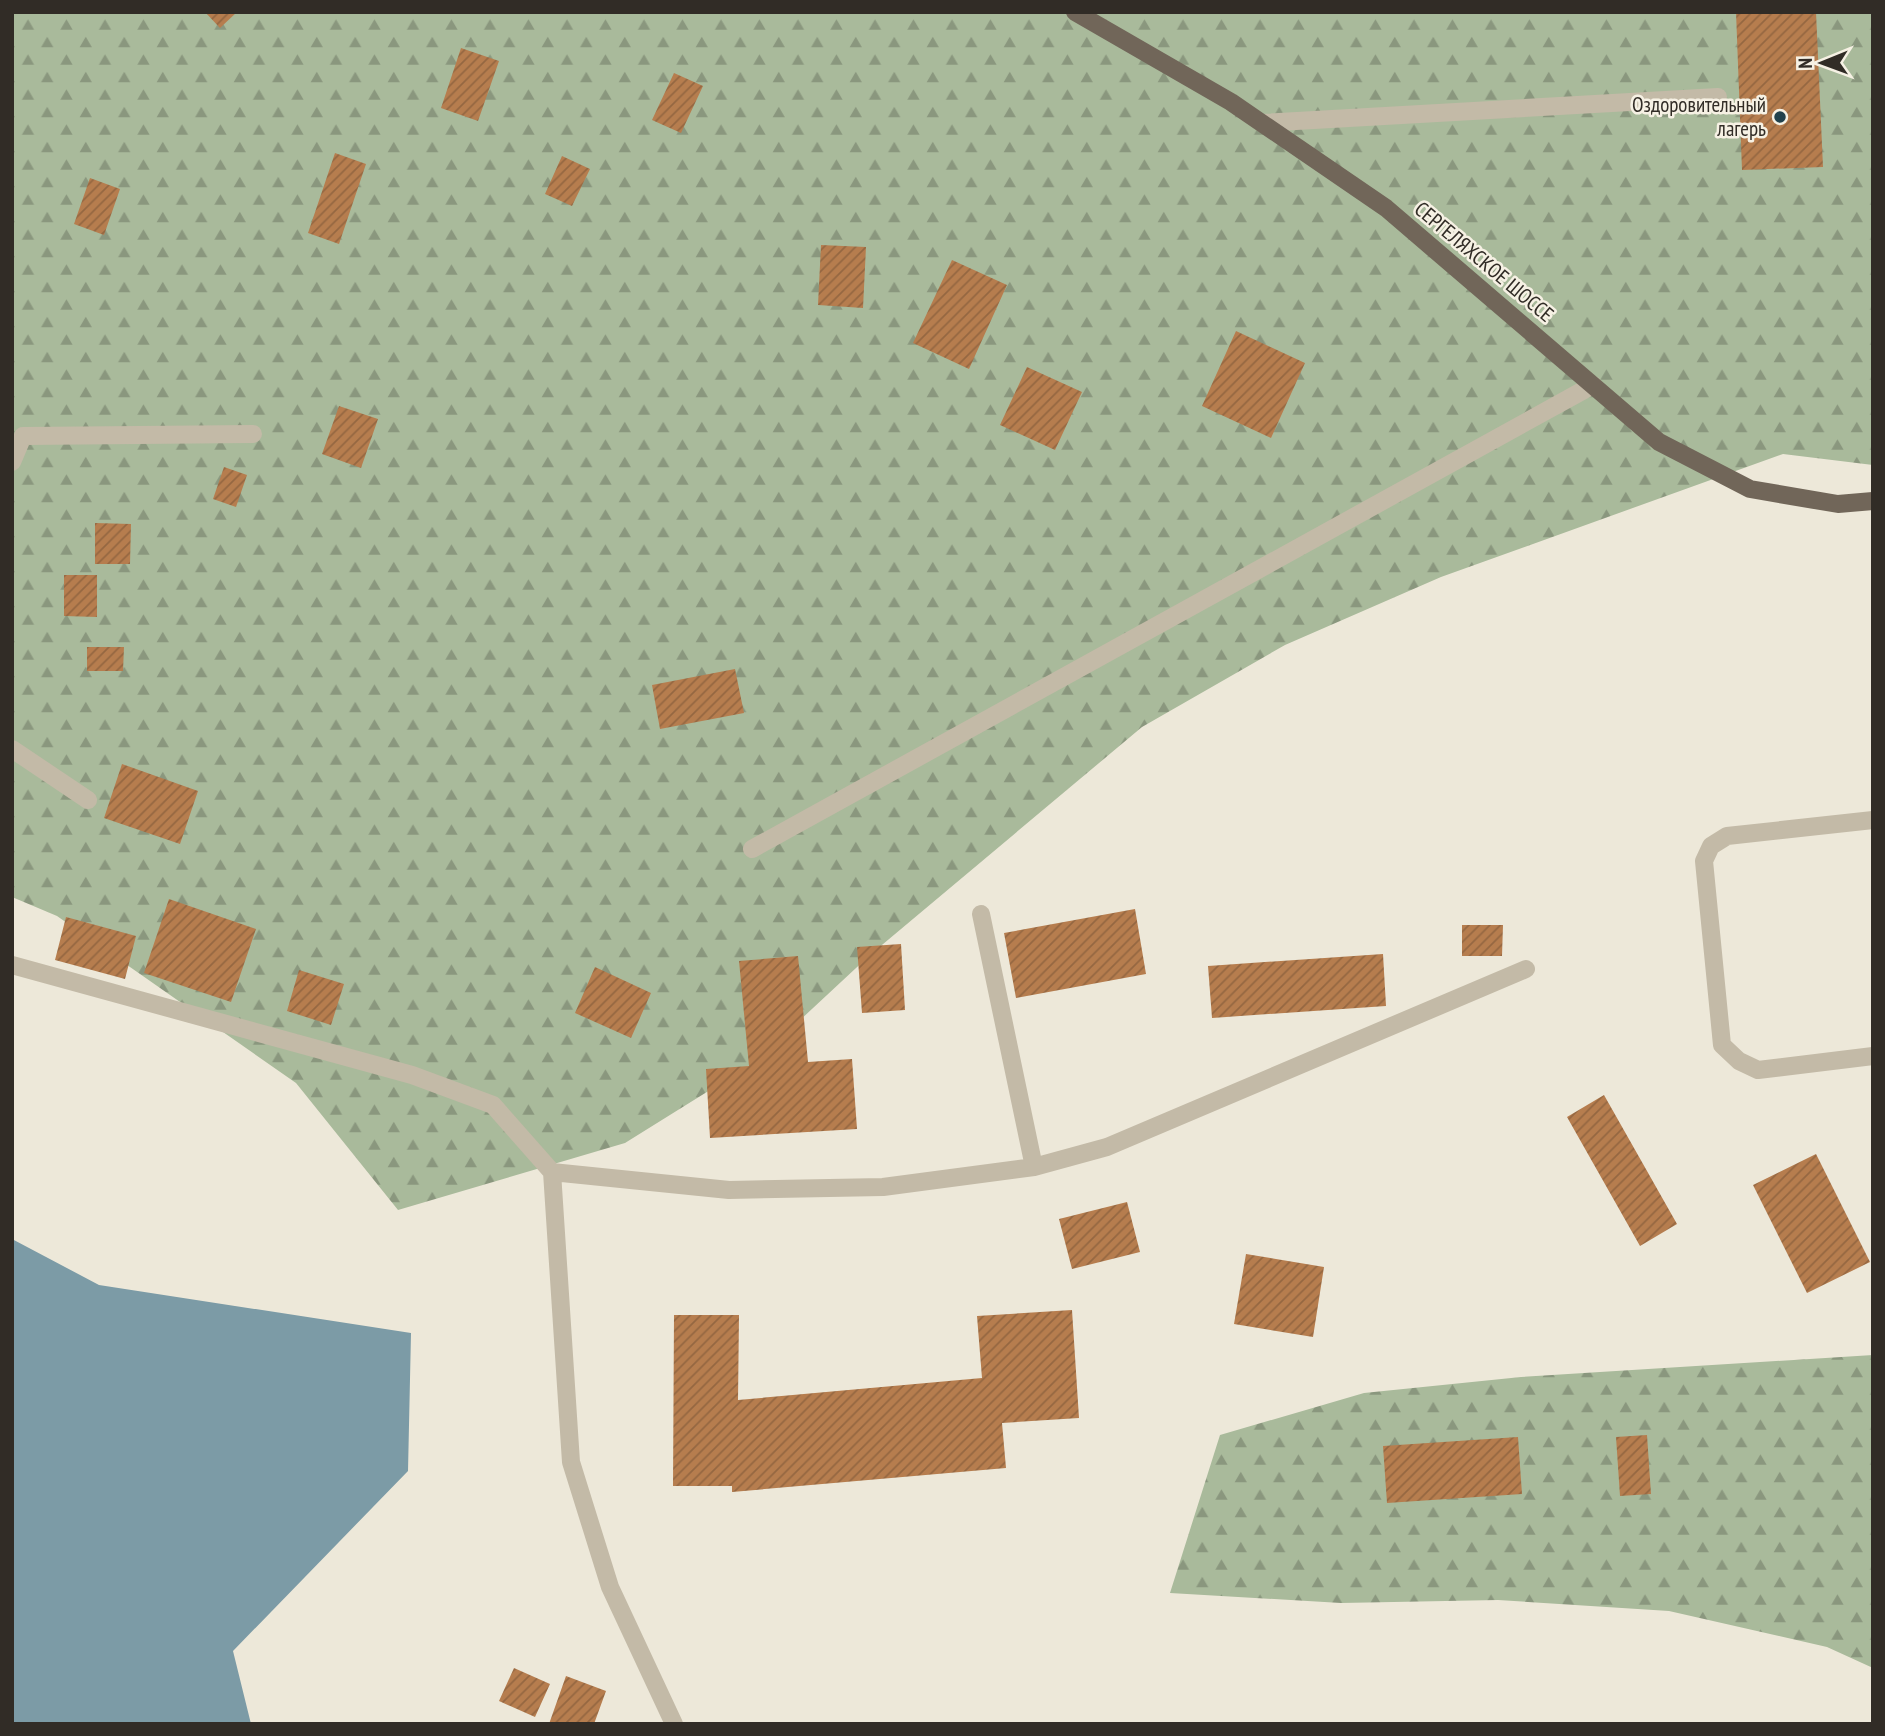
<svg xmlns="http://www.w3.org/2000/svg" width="1885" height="1736" viewBox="0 0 1885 1736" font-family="'PT Sans Narrow',sans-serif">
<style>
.forest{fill:url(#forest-firs)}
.water{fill:#7c9ba6}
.building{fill:url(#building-hatch)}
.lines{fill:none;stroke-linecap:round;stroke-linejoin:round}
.minor{stroke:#c3baa7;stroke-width:18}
.major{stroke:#716659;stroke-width:18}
.poi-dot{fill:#21414c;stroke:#f6f1e4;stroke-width:2.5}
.labels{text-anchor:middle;stroke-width:5;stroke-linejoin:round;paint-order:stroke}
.poi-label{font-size:21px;fill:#312c26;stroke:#f6f1e4;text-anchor:end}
.street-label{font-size:21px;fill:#312c26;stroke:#f6f1e4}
</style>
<defs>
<pattern id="forest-firs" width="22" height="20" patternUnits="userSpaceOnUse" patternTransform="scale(1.75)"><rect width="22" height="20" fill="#a9ba9b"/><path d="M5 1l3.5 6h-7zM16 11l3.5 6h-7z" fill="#8a977e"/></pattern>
<pattern id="building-hatch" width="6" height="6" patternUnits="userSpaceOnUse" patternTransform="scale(1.75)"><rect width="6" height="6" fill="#b67d4e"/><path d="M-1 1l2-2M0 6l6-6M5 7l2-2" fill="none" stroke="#956741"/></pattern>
</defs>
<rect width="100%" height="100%" fill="#ede8d9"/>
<!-- forest -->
<path class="forest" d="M12 12H1873V465L1783 454 1441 577 1285 645 1142 727 870 955 755 1062 625 1143 398 1210 296 1083 57 916 12 897Z
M1873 1355V1668L1827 1647 1669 1611 1498 1600 1341 1603 1170 1593 1220 1435 1364 1393 1521 1377Z"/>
<!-- water -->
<path class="water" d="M12 1239 99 1285 411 1333 408 1471 233 1651 251 1724H12Z"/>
<!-- building -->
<path class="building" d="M205 12H237L220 28Z
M1736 12H1816L1823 167 1742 170Z
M461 48 499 61 478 121 441 108Z
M674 73 703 86 681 133 652 120Z
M335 153 366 164 339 244 308 233Z
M562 156 590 169 572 206 545 194Z
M90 178 120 189 104 235 74 224Z
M821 245 866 247 863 308 818 305Z
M952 260 1007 285 969 369 913 343Z
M1236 331 1305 363 1271 438 1202 406Z
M1027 367 1082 392 1055 450 1000 425Z
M339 406 378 419 361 468 322 454Z
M224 467 247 475 236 507 213 499Z
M95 523 131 524 130 564H95Z
M64 575H97V617L64 616Z
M87 647H124L123 671H87Z
M735 669 744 713 660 729 652 685Z
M122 764 198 791 180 844 104 818Z
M169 899 256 929 231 1002 144 973Z
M1135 909 1146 974 1016 998 1004 933Z
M66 917 136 936 125 979 55 960Z
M1462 925H1503L1502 956H1462Z
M901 944 905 1010 862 1013 857 947Z
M1383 954 1386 1006 1212 1018 1208 966Z
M798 956 808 1062 852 1059 857 1129 710 1138 706 1069 749 1066 739 961Z
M595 967 651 993 631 1038 575 1013Z
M299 970 344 984 331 1025 287 1011Z
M1604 1095 1677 1224 1640 1246 1567 1117Z
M1816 1154 1870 1262 1807 1293 1753 1185Z
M1127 1202 1140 1252 1072 1269 1059 1219Z
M1246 1254 1324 1267 1313 1337 1234 1324Z
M1072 1310 1079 1418 1002 1423 1006 1468 732 1492V1486H673L674 1315H739L738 1400 982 1378 977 1316Z
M1647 1435 1651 1494 1620 1496 1616 1437Z
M1518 1437 1522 1494 1387 1503 1383 1446Z
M514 1668 550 1684 535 1717 499 1701Z
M566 1676 606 1691 594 1724H549Z"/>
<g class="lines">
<!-- minor -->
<path class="minor" d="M1262 123 1718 97
M12 462 23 436 253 434
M12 749 88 800
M1873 820 1727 836 1711 846 1704 861 1722 1045 1739 1061 1758 1070 1873 1056
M752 849 1593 385
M981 914 1034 1167
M12 965 412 1075 493 1105 552 1172 571 1462 610 1587 674 1724
M552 1172 729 1190 883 1187 1034 1167 1107 1147 1526 969"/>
<!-- major -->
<path class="major" d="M1075 12 1231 102 1386 208 1659 442 1750 489 1838 504 1873 501"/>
</g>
<!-- markers -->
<circle class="poi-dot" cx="1780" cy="117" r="7"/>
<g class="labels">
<!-- poi labels -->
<g class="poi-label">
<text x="1766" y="112">Оздоровительный<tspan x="1766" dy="24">лагерь</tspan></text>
</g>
<!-- street labels -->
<g class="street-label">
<text transform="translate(1484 262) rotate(40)" y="7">СЕРГЕЛЯХСКОЕ ШОССЕ</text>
</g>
</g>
<!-- border -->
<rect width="1885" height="1736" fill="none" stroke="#312c26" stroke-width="28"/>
<!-- north arrow -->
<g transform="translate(1822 63) rotate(269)" stroke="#f6f1e4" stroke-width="5" paint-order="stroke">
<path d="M0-5L12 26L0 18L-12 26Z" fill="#312c26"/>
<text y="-10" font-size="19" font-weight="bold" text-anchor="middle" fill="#312c26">N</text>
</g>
</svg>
